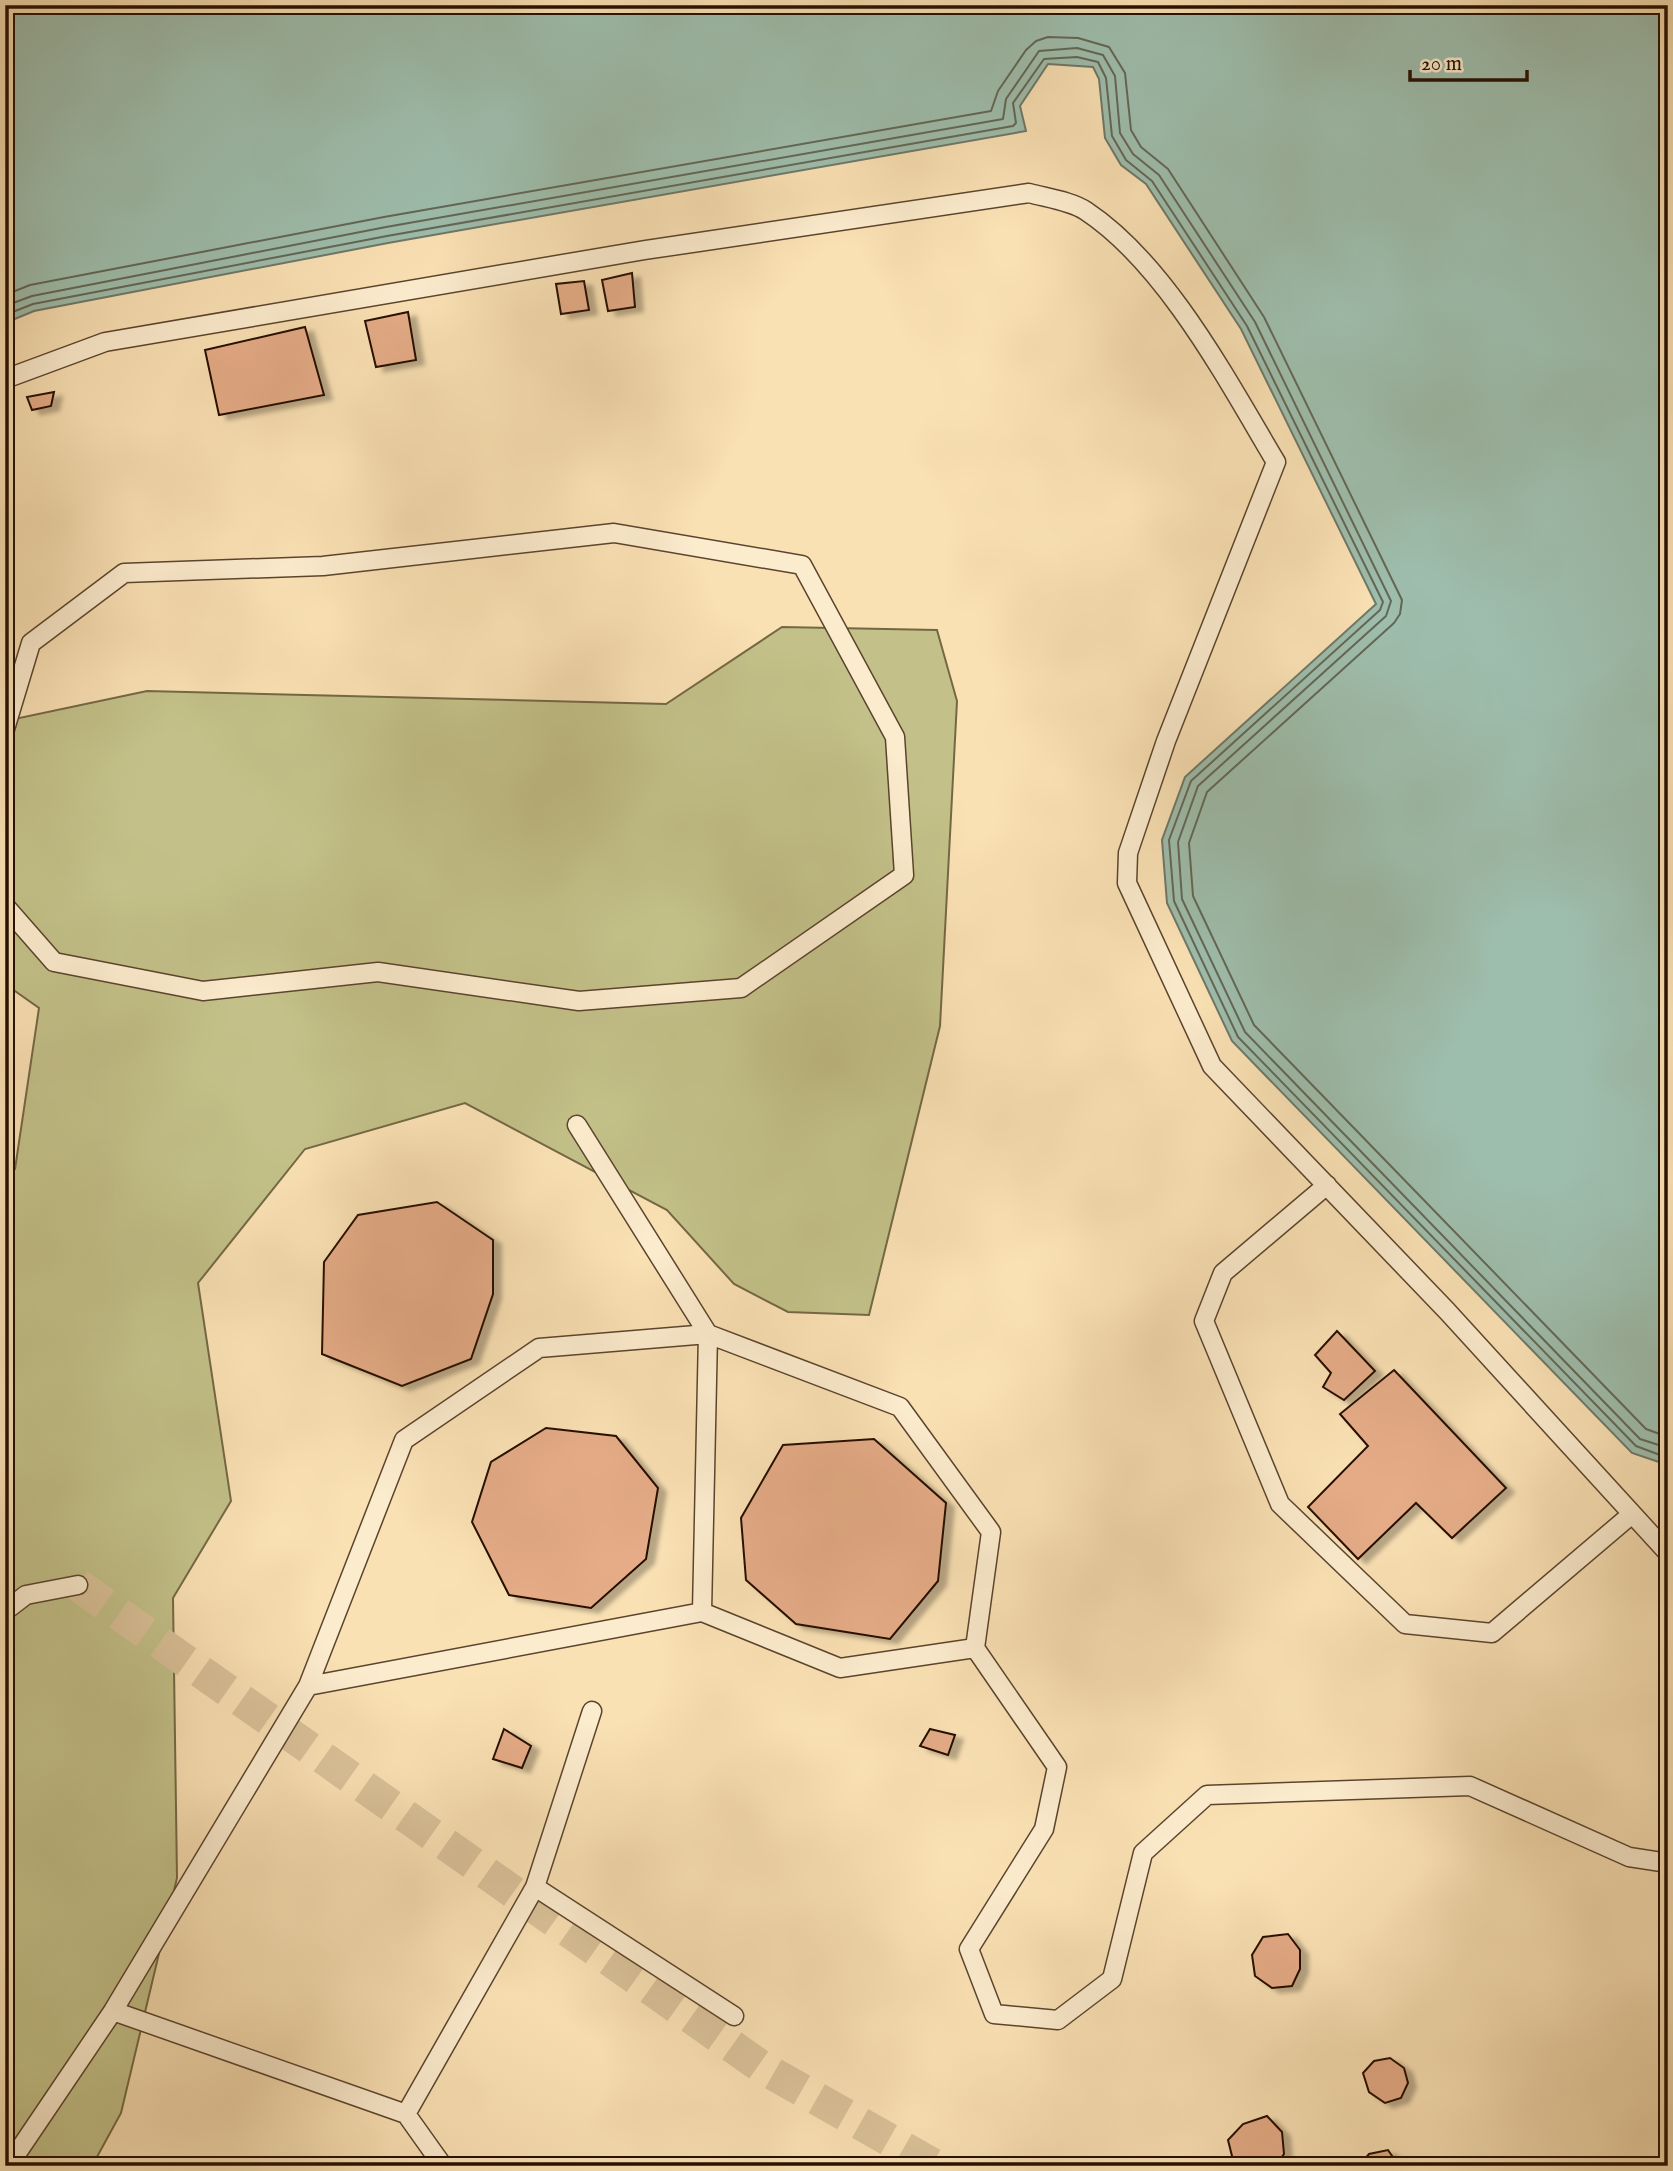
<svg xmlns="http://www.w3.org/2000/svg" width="1673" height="2171" viewBox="0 0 1673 2171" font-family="'IM FELL English',serif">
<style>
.green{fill:#c3c189;stroke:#746844;stroke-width:2}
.water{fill:#9ebead;stroke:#6e7868;stroke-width:2}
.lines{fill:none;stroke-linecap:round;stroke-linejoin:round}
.shore{stroke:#626756;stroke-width:2}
.building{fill:#e5ac87;stroke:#261000;stroke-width:2;filter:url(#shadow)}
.street-tunnel{stroke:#dac299;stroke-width:33;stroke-dasharray:33 17;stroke-linecap:butt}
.lane-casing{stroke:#5b442d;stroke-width:21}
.lane{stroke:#fcecce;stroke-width:18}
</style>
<defs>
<filter id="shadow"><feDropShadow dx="8" dy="4.5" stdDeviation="2" flood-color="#0004"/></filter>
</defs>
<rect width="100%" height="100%" fill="#fae1b4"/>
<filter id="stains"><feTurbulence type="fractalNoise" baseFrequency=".00286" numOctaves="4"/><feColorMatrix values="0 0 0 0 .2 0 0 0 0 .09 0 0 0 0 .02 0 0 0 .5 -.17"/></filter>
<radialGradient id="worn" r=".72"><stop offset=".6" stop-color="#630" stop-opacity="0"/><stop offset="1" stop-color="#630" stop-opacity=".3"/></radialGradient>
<!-- green -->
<path class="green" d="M782 627 937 630 957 701 940 1026 869 1315 788 1312 734 1284 667 1210 465 1103 305 1149 198 1283 231 1501 173 1598 177 1878 121 2113 92 2166H5V1170L15 1169 39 1008 5 984V721L147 691 666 704Z"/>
<!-- water -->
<path class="water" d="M5 5H1668V1465L1632 1453 1232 1041 1167 903 1162 840 1185 777 1376 604 1241 329 1146 184 1121 165 1105 138 1099 79 1093 67 1048 64 1020 106 1026 131 388 243 34 311 5 323Z"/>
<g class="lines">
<!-- shore -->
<path class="shore" d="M5 295 30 285 384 217 991 111 998 91 1026 50 1036 41 1048 37 1078 38 1109 47 1125 73 1131 130 1141 147 1168 169 1264 317 1402 600 1400 614 1394 623 1207 792 1189 843 1193 896 1254 1025 1646 1429 1668 1437
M5 306 32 296 386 227 1003 119 1006 99 1039 51 1077 48 1103 55 1115 76 1120 133 1133 154 1159 175 1255 322 1391 601 1386 616 1198 786 1178 842 1182 899 1245 1032 1640 1439 1668 1448
M5 315 33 304 387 236 1013 126 1016 123 1013 103 1044 59 1077 57 1098 62 1106 78 1112 136 1126 160 1152 181 1247 326 1383 602 1380 610 1191 781 1169 840 1174 901 1238 1037 1636 1446 1668 1458"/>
</g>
<!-- building -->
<path class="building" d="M632 273 635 307 608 311 602 280Z
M584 281 589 310 561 314 556 284Z
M408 312 416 360 376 367 365 321Z
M305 327 324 395 219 415 205 350Z
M54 392 51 406 32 410 27 397Z
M437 1202 493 1240V1294L471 1359 402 1386 322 1354 324 1262 358 1215Z
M1337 1331 1375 1371 1344 1400 1323 1387 1331 1373 1315 1355Z
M1394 1370 1506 1488 1452 1538 1416 1503 1358 1559 1308 1507 1368 1446 1340 1414Z
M546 1428 616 1436 658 1488 646 1559 591 1608 509 1595 472 1522 491 1462Z
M874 1439 946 1503 938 1581 890 1639 796 1624 746 1580 741 1518 783 1445Z
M504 1729 531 1746 522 1768 493 1759Z
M930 1729 955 1735 948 1755 920 1746Z
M1288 1934 1300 1950V1969L1292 1986 1272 1988 1255 1976 1252 1955 1263 1937Z
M1390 2058 1404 2068 1408 2083 1401 2098 1385 2103 1369 2092 1363 2073 1374 2061Z
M1267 2116 1282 2132 1284 2154 1275 2166H1238L1233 2160 1228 2140 1243 2124Z
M1388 2150 1399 2166H1359L1369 2154Z"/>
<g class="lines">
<!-- street-tunnel -->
<path class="street-tunnel" d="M78 1585 763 2068 935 2166"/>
<defs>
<path id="lane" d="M5 379 105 342 645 250 1029 193C1047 198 1071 201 1086 211 1166 264 1227 380 1276 462L1166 741 1128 853 1127 883 1212 1066 1447 1311 1668 1553
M5 729 31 643 124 573 323 566 614 533 802 565 895 737 904 875 741 988 579 1001 378 972 203 991 54 962 5 906
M577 1125 708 1334 702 1612
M1327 1185 1223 1273 1204 1321 1280 1504 1405 1624 1492 1633 1632 1514
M5 1611 26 1595 78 1585
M308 1686 404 1440 539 1348 708 1334 900 1407 991 1532 975 1648
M535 1887 734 2016
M113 2011 406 2114
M12 2166 13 2159 113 2011 308 1686 702 1612 840 1668 975 1648 1057 1767 1044 1829 969 1949 994 2014 1058 2020 1112 1979 1143 1853 1207 1795 1470 1786 1629 1857 1668 1863
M443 2166 406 2114 535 1887 592 1711"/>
</defs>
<!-- lane casing -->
<use href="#lane" class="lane-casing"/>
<!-- lane -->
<use href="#lane" class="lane"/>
</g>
<!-- margin -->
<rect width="1673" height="2171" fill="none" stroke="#fae1b4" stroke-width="28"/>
<rect x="7" y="7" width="1659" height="2157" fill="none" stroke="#261000" stroke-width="3.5"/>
<rect x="14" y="14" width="1645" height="2143" fill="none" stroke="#261000" stroke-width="2"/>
<!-- scale -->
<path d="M1410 70v10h117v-10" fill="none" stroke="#261000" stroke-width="3.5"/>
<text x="1421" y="70" font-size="21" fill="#261000" stroke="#fcecce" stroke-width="5" paint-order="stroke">20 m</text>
<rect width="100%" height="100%" filter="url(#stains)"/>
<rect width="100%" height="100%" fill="url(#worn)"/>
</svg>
